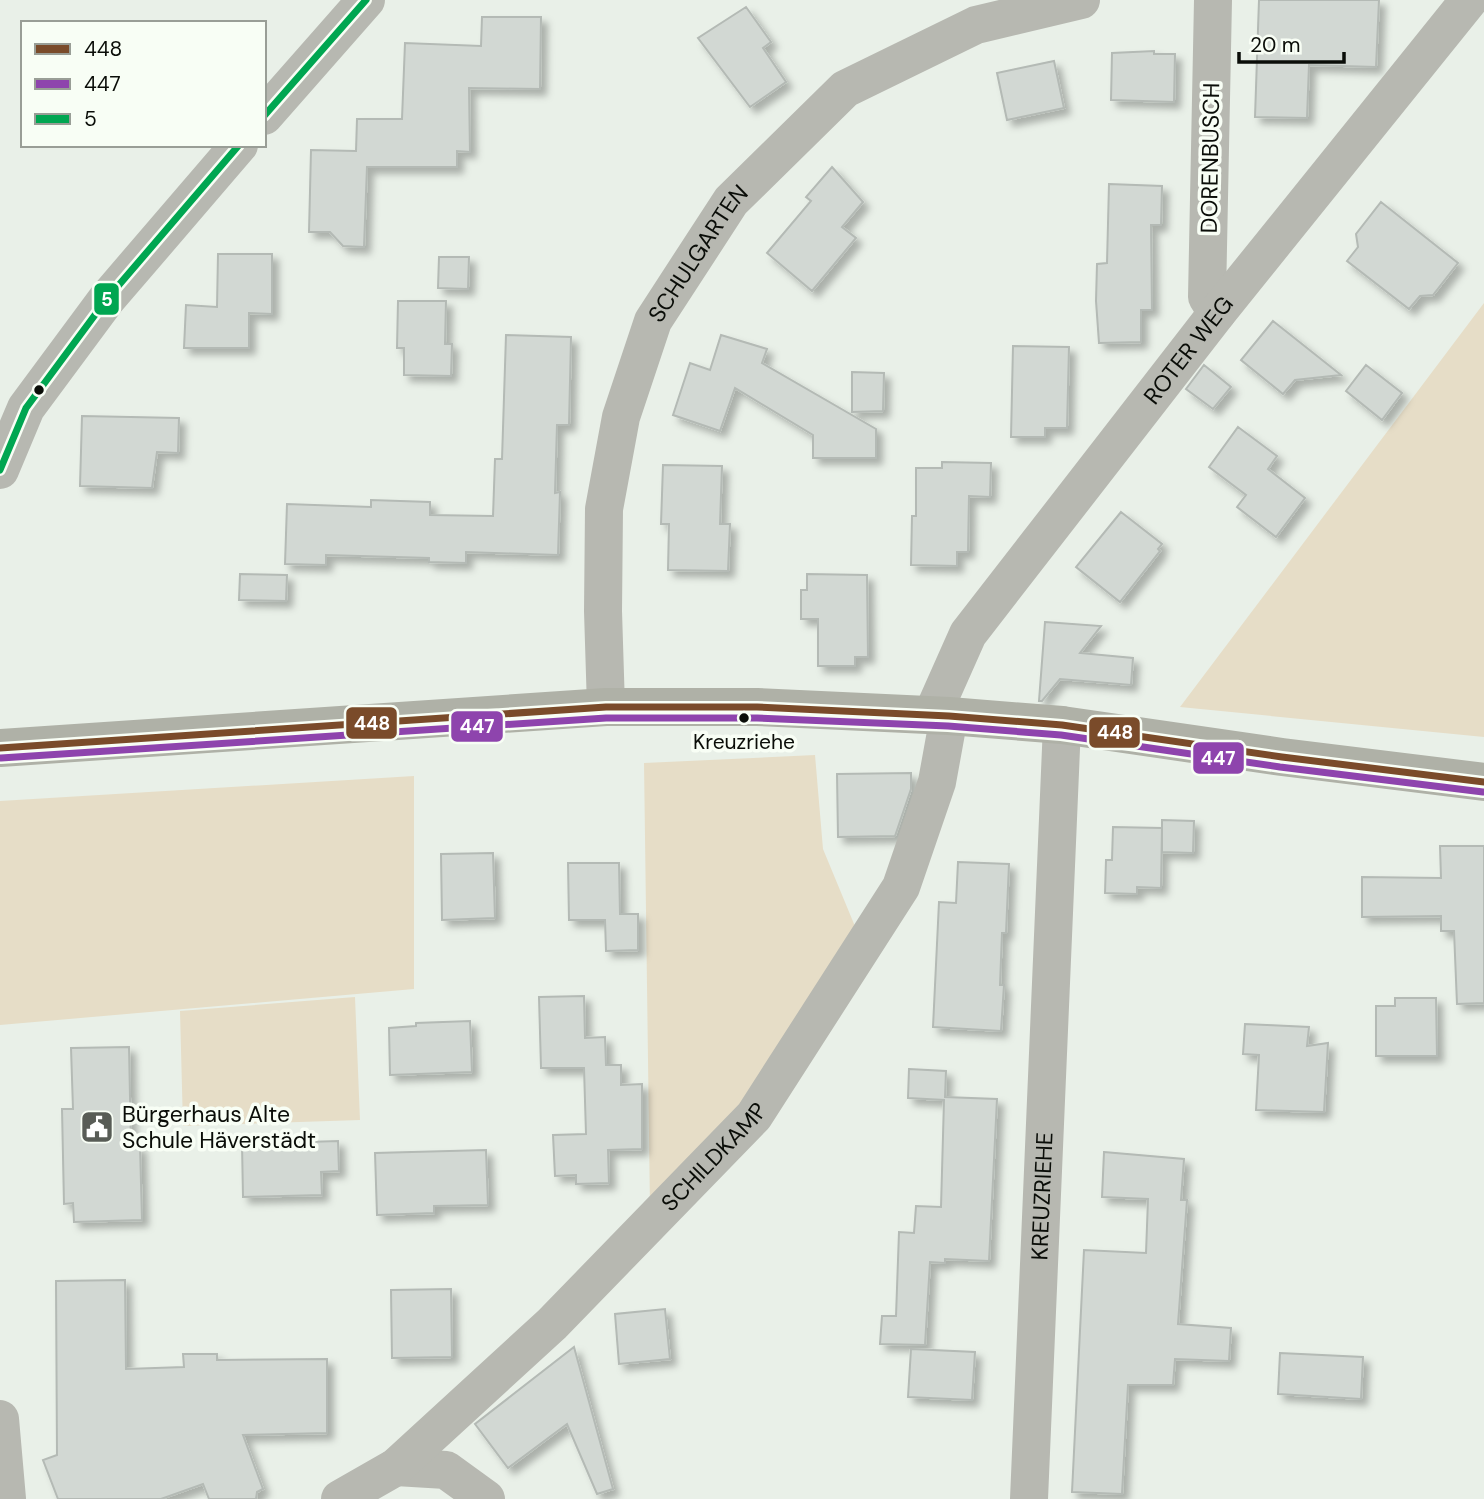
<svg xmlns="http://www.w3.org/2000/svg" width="1484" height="1499" viewBox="0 0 1484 1499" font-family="'DM Sans',sans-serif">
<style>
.green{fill:#e6ddc7}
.building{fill:#d2d8d3;stroke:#b4bab5;stroke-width:2;filter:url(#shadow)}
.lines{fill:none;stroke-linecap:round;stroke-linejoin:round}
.minor{stroke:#b7b8b1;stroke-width:38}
.major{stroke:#afb1a7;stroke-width:38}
.bus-1-casing{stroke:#f8fef5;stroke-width:12}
.bus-2-casing{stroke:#f8fef5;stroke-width:12}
.bus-3-casing{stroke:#f8fef5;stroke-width:12}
.bus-1{stroke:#7a4b2a;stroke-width:7}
.bus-2{stroke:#8e44ad;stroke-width:7}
.bus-3{stroke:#00a651;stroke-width:7}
.bus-dot{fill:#0a0d08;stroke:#f8fef5;stroke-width:2.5}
.labels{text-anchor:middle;stroke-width:7;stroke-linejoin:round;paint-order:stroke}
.bus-label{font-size:21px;fill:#0a0d08;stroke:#f8fef5}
.street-label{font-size:23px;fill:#0a0d08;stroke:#f8fef5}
.poi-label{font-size:23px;fill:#0a0d08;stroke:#f8fef5;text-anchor:start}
.line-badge{stroke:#f8fef5;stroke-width:2.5}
.badge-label{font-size:19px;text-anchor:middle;font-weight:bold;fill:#fff}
</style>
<defs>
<filter id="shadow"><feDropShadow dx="6" dy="6" stdDeviation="3.5" flood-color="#0004"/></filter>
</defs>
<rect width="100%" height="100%" fill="#e9f0e8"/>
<!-- green -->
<path class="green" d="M1484 303V737L1180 707Z
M815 755 823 849 871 965 650 1208 644 763Z
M414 776V989L0 1025V801Z
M355 997 360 1120 183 1126 180 1011Z"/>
<!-- building -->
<path class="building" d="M1259 0H1379L1376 67 1309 65 1307 118 1255 117Z
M746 7 771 42 763 48 786 82 750 107 698 38Z
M482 17H541L540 89 469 88 470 152 457 151V167H367L364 247 343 246 330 232H309L311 150 356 151 357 119H402L405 43 481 46Z
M1154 51V54H1175L1174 102 1111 100 1112 53Z
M1054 61 1064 108 1007 120 997 73Z
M832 167 863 202 842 227 856 238 812 291 767 253 811 201 806 197Z
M1109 184 1162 186 1161 225H1151L1152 310H1141V342L1099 343 1096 301 1097 264 1107 263Z
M1381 202 1458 263 1433 295 1420 296 1409 309 1347 261 1358 247 1356 234Z
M218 254H272V314L249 313V348H184L186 305 217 307Z
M439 257H469L468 289 438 288Z
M398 301H446L445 344H452L451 376 404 375V348H397Z
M1273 321 1341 375 1295 380 1283 394 1241 360Z
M506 335 571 337 569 425H557L555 493 560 492 558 555 466 552V563L429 562V558L326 555V565L285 564 287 504 371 507V500L430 502V515L493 516 495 459H502Z
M721 335 767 349 762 363 876 429V458H813V435L735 388 720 431 673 415 690 363 710 370Z
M1013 346 1069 347 1067 428H1045V437H1011Z
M1204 365 1231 387 1213 409 1186 389Z
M1366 365 1402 393 1382 420 1346 391Z
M852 372 884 373 883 411 852 412Z
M82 416 179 418 178 453 157 452 152 488 80 486Z
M1238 427 1277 456 1268 469 1305 498 1276 537 1237 507 1246 495 1209 467Z
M942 462 991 463 990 497 969 496 968 552H957V566L911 565 912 516H916V468H942Z
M663 465 722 466 720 524H730L728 571 668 570 669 524H661Z
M1121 512 1162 544 1158 549 1160 551 1120 602 1076 567Z
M240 574 287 575 286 601 239 600Z
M807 574 867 575 868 657H855V666H818V619H801V590H807Z
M1045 622 1101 626 1080 653 1133 658 1131 685 1060 679 1042 701H1039Z
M911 773V789L895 836 838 837 837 774Z
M1162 820 1194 821 1193 853 1162 852Z
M1113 827 1162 828 1161 888 1137 887V894L1105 893 1106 860H1112Z
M1440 846H1484V1003L1457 1004 1454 931H1441V916L1362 917V877L1441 878Z
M493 853 495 918 442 920 441 854Z
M958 862 1009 864 1006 933H1002L1000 985H1004L1001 1031 933 1027 939 902 956 903Z
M568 863H619L620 914H638V950L606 951 605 920H569Z
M584 996 585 1038 605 1037 606 1065H621V1085L642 1084V1149L608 1150 609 1183 576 1184V1175L555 1176 553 1135 586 1134 584 1068H541L539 997Z
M1395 998H1436L1437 1056H1376V1006H1395Z
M470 1021 472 1072 390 1075 389 1028 416 1026V1023Z
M1245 1024 1309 1027 1307 1046 1328 1043 1324 1112 1256 1110 1259 1055 1243 1054Z
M129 1047 131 1146H140L142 1220 74 1222 73 1203 64 1204 62 1109H73L71 1048Z
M909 1069 946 1071 945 1097 997 1099 989 1261 945 1259V1263L930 1262 925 1345 880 1344 882 1316H896L899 1232 914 1233 916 1206 941 1207 944 1100 908 1098Z
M338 1141 339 1171 321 1172 322 1195 243 1197 242 1144Z
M486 1150 488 1205 434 1206V1213L377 1215 375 1153Z
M1104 1152 1184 1159 1181 1200H1187L1178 1324 1231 1328 1229 1361 1175 1359 1173 1385H1128L1122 1494 1072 1492 1084 1250 1146 1253 1148 1199 1102 1197Z
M125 1280 126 1369 184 1367 183 1354H217V1360L327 1359V1433L243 1435 263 1489 257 1492 256 1499H209L203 1484 161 1499H58L43 1460 57 1455 56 1281Z
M451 1289 452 1357 392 1358 391 1290Z
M665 1309 670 1359 619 1364 615 1314Z
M574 1347 613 1489 597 1494 567 1424 508 1468 475 1424Z
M911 1349 975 1352 972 1400 908 1397Z
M1280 1353 1363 1357 1361 1399 1278 1394Z"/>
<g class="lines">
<!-- minor -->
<g class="minor">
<path d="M1213 0 1207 297 1217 313"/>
<path d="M264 116 366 0"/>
<path d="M0 470 26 408 106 300 239 145"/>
<path id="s1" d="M606 707 603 611 604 509 621 417 653 321 731 201 845 89 976 25 1081 0"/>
<path id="s2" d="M932 715 968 634 1217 313 1469 0"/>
<path d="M0 1419 7 1499"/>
<path d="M396 1467 446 1470 486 1499"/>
<path id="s3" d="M340 1499 396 1467 552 1324 754 1116 901 887 937 782 949 716"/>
<path id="s4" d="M1029 1499 1062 725"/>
</g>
<!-- major -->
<path class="major" d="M0 748 606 707H757L949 716 1062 725 1282 757 1484 782"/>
<defs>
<path id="bus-1" d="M0 748 606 707H757L949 716 1062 725 1282 757 1484 782"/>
<path id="bus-2" d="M1 758 606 718H757L948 726 1061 735 1280 767 1483 792"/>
<path id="bus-3" d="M264 116 366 0
M0 470 26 408 106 300 239 145"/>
</defs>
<!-- bus-1 casing -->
<use href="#bus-1" class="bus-1-casing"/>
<!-- bus-2 casing -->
<use href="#bus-2" class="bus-2-casing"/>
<!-- bus-3 casing -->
<use href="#bus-3" class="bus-3-casing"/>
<!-- bus-1 -->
<use href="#bus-1" class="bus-1"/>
<!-- bus-2 -->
<use href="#bus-2" class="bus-2"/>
<!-- bus-3 -->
<use href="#bus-3" class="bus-3"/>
</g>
<!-- icons -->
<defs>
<symbol id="civic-square" viewBox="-11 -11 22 22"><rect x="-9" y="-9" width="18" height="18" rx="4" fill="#585c56" stroke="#f8fef5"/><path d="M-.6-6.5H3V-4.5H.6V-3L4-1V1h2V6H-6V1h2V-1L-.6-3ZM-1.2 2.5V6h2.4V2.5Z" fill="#fff"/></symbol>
</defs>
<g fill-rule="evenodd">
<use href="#civic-square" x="78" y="1108" width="38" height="38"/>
</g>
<!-- markers -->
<g class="bus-dot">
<circle cx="39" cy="390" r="6"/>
<circle cx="744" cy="718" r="6"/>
</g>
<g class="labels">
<!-- bus labels -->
<g class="bus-label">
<text x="744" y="749">Kreuzriehe</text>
</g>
<!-- street labels -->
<g class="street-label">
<text transform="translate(1210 158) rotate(-89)" y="8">DORENBUSCH</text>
<text dy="8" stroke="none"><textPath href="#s1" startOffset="474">SCHULGARTEN</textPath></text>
<text dy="8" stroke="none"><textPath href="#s2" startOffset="448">ROTER WEG</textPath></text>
<text dy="8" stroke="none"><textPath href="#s3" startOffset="509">SCHILDKAMP</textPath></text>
<text dy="8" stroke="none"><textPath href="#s4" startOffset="303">KREUZRIEHE</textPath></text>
</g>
<!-- poi labels -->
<g class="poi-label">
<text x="122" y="1122">Bürgerhaus Alte<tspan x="122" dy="26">Schule Häverstädt</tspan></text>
</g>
</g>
<g class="line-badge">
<rect x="93" y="282" width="27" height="34" rx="7" fill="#00a651"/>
<rect x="345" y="706" width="53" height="34" rx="7" fill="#7a4b2a"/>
<rect x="450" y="710" width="54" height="33" rx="7" fill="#8e44ad"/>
<rect x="1088" y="716" width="53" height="33" rx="7" fill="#7a4b2a"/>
<rect x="1192" y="741" width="53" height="34" rx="7" fill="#8e44ad"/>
</g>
<g class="badge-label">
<text x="107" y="306">5</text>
<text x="372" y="730">448</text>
<text x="477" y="733">447</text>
<text x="1115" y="739">448</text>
<text x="1218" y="765">447</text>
</g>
<!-- legend -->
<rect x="21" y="21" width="245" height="126" fill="#f8fef5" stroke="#999e96" stroke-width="2"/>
<rect x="35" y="44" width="35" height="10" fill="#7a4b2a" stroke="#999e96" stroke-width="2"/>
<text x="84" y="56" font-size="21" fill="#0a0d08">448</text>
<rect x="35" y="79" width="35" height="10" fill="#8e44ad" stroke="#999e96" stroke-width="2"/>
<text x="84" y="91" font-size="21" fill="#0a0d08">447</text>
<rect x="35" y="114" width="35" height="10" fill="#00a651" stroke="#999e96" stroke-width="2"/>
<text x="84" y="126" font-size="21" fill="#0a0d08">5</text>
<!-- scale -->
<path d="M1239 52v10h105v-10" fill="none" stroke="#0a0d08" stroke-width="3.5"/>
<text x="1250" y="52" font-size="21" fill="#0a0d08" stroke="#f8fef5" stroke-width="5" paint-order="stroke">20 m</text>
</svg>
